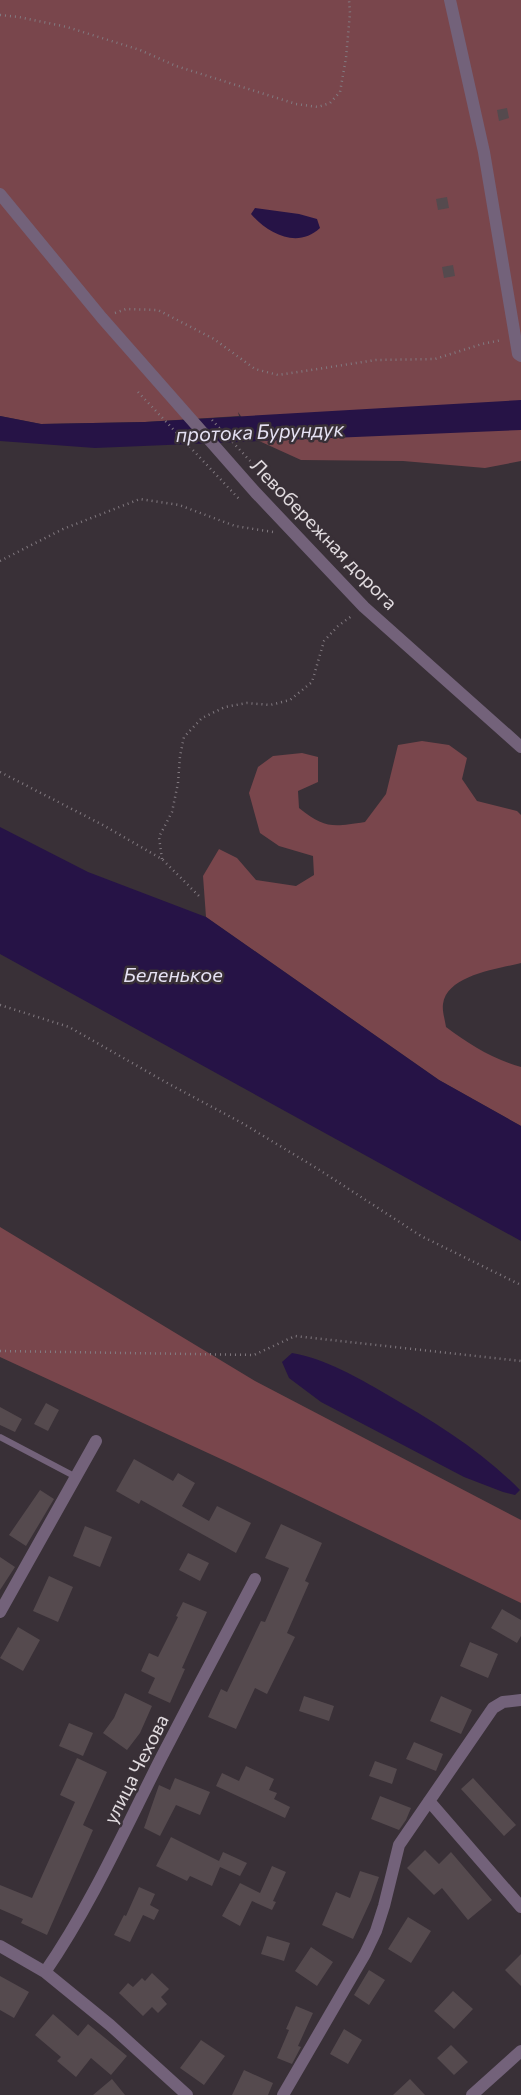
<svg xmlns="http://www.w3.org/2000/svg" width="521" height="2095" viewBox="0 0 521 2095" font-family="Commissioner,sans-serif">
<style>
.green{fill:#79464c}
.water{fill:#261346}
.building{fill:#554a4e}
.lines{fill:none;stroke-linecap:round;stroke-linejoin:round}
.path{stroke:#827a80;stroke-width:2.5;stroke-dasharray:1 4;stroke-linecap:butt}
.service{stroke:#73627a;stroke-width:6}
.minor{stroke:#73627a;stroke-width:12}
.labels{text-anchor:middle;stroke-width:5;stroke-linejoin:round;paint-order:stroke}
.street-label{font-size:19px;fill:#e1dbdf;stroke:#393037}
.water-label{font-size:20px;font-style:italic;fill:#e5e1f3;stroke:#393037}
</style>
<rect width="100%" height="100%" fill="#393037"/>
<!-- green -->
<path class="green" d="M0 0H521V461L485 468 403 461 301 460 257 440 238 412 239 416 145 422 41 424 0 416Z
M422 741 449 745 467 758 462 779 477 801 517 811 521 815V963C498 969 447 975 443 1004 442 1011 445 1020 446 1027 470 1045 491 1058 521 1067V1126L439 1080 206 917 203 876 219 849 237 858 256 880 296 886 314 875 313 856 279 846 260 833 249 793 258 767 273 756 302 753 318 757V782L298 791 299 808C325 829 333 827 365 822L386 794 398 745Z
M0 1227 255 1381 521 1520V1603L234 1465 0 1357Z"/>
<!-- water -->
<path class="water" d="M255 208 299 214 317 219 320 228C298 249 268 234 251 214Z
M521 400V430L95 448 0 441V416L41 424 145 422Z
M0 827 88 872 206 917 439 1080 521 1126V1241L0 954Z
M292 1353C326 1359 357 1377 386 1394 433 1421 482 1451 520 1490L515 1495 503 1492 464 1477 321 1402 289 1378 282 1362Z"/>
<!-- building -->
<path class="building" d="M507 108 509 118 499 121 497 110Z
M447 197 449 208 438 210 436 199Z
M453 265 455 276 444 278 442 267Z
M46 1403 59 1410 48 1431 34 1424Z
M0 1407 22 1419 15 1432 0 1425Z
M134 1459 173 1481 178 1473 195 1483 182 1506 209 1521 217 1506 251 1523 236 1553 141 1500 139 1504 116 1491Z
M40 1490 54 1499 26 1546 9 1535Z
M281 1524 322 1543 305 1581 309 1583 287 1633 295 1637 267 1694 255 1688 236 1729 208 1717 221 1689 227 1692 261 1621 265 1622 289 1568 265 1558Z
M85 1526 112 1537 100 1567 73 1556Z
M188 1553 209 1563 200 1581 179 1570Z
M0 1557 15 1567 0 1590Z
M49 1576 73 1587 58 1622 33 1611Z
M183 1602 207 1612 182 1668 185 1669 170 1703 148 1693 155 1678 141 1671 149 1653 158 1657 178 1617 176 1616Z
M502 1609 521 1620V1636L517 1643 491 1628Z
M18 1627 40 1640 23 1671 0 1658Z
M470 1642 498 1654 488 1678 460 1666Z
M125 1693 152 1706 140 1733 127 1750 103 1733 114 1718Z
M304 1696 334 1706 329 1721 299 1711Z
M441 1696 472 1710 461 1734 430 1721Z
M69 1723 93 1733 83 1756 59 1746Z
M414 1742 443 1754 436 1771 406 1759Z
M77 1758 107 1772 83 1825 93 1830 47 1935 21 1923 23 1919 0 1909V1885L32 1898 75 1802 60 1795Z
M375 1761 397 1769 392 1784 369 1776Z
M246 1766 274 1779 269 1790 277 1793 274 1799 290 1807 285 1818 216 1786 222 1773 239 1781Z
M175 1778 210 1792 200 1815 176 1805 160 1836 144 1828 159 1785 170 1790Z
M473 1778 516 1825 504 1836 461 1789Z
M380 1796 411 1808 406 1820 399 1830 371 1819Z
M171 1837 219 1861 223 1852 247 1863 240 1876 220 1867 212 1886 190 1876 187 1881 156 1866Z
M425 1850 439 1864 451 1852 492 1900 468 1920 442 1888 434 1895 407 1868Z
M272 1866 286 1872 273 1901 276 1902 272 1910 252 1901 240 1926 222 1916 240 1883 260 1893Z
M360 1871 379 1877 371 1900 353 1939 322 1925 336 1892 350 1898Z
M139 1887 155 1894 150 1905 159 1910 154 1920 143 1915 130 1942 114 1935 124 1915 126 1916Z
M408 1917 431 1931 411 1963 388 1949Z
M267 1936 290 1943 284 1961 261 1954Z
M311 1947 333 1962 317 1986 295 1971Z
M521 1954V1986L505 1970Z
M369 1970 385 1980 369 2005 354 1995Z
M152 1973 169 1989 161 1997 167 2004 158 2013 152 2007 143 2016 119 1993 128 1983 133 1987 142 1978 145 1981Z
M0 1976 29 1992 14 2018 0 2010Z
M453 1991 473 2009 454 2029 434 2011Z
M296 2006 313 2013 298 2046 301 2047 292 2064 277 2058 289 2030 286 2029Z
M53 2014 78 2036 88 2024 127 2056 111 2075 91 2058 76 2077 57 2061 61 2057 35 2035Z
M344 2029 362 2040 348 2064 330 2054Z
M201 2040 225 2056 204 2085 180 2068Z
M451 2045 468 2062 454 2075 437 2058Z
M244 2070 273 2083 268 2095H232Z
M112 2079 125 2095H93Z
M410 2079 425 2095H393Z"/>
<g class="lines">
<!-- path -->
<path class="path" d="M0 15 19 17 67 27 140 50 176 66 296 104 318 107 330 103 340 92 346 58 350 13 349 0
M115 313 126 309 158 310 214 339 255 369 278 375 376 360 435 359 482 344 502 340
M138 392 241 501
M212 420 267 479
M0 561 63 529 140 499 179 505 235 526 273 532
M0 772 101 824 162 859 200 897
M162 859 159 837 172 812 178 783 180 756 184 737 202 718 225 707 247 703 270 705 290 700 312 682 324 641 338 626 353 615
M0 1005 69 1027 169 1084 242 1123 318 1169 421 1236 521 1285
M0 1351 254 1355 295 1336 521 1361"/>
<!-- service -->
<path class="service" d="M0 1437 76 1477"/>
<!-- minor -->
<path class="minor" d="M450 0 484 152 518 354 521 356
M0 194 102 318 256 493 364 607 521 747
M0 1612 96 1441
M429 1801 521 1907
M0 1946 45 1972 110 2025 187 2095
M45 1972C91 1905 124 1831 161 1758 192 1698 223 1639 255 1579
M283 2095 365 1954 376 1931 384 1906 399 1845 493 1708 503 1702 521 1700
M472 2095 521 2051"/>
</g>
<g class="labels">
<!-- street labels -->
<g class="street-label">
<text transform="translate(324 534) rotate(46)" y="7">Левобережная дорога</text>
<text transform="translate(136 1769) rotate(-63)" y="7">улица Чехова</text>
</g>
<!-- water labels -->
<g class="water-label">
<text transform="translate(260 432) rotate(-2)" y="7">протока Бурундук</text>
<text x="173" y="982">Беленькое</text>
</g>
</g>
</svg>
